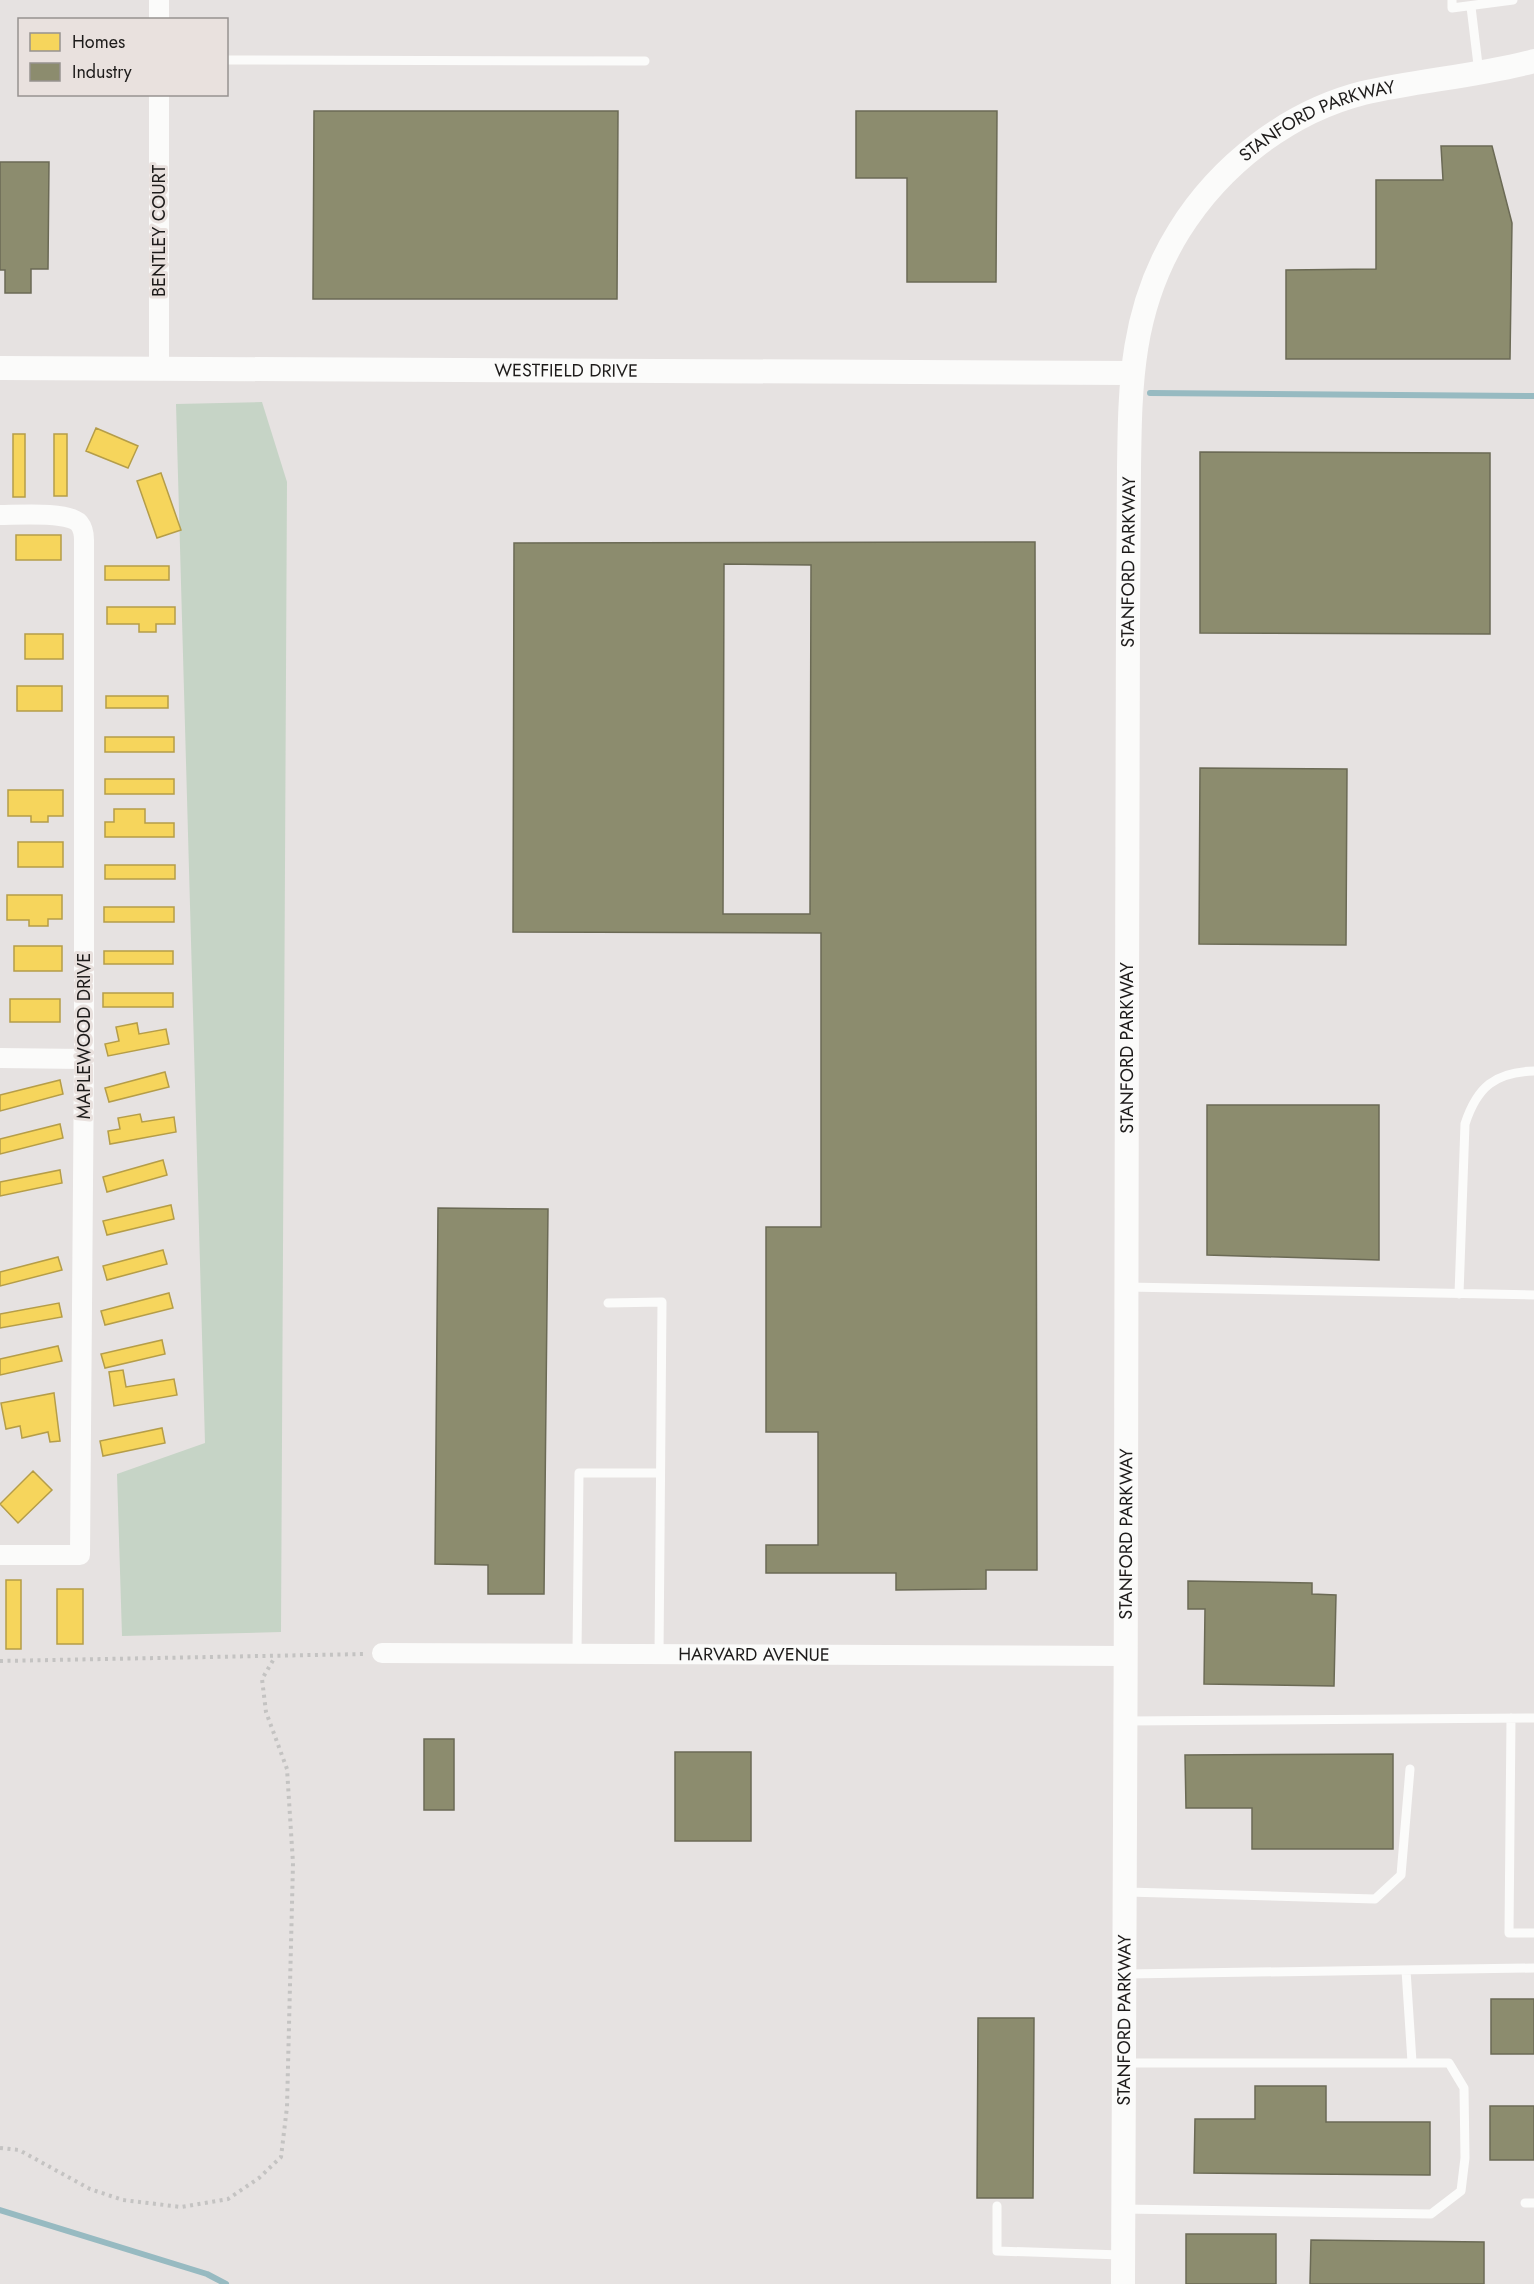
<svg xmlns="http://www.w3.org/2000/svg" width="1534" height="2284" viewBox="0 0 1534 2284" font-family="Jost,sans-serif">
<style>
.green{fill:#c6d4c6}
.homes{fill:#f6d55c;stroke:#b59d48;stroke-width:1.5}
.industry{fill:#8c8c6e;stroke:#6b6a55;stroke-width:1.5;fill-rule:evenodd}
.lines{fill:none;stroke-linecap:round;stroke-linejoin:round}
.stream{stroke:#97bac1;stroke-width:6}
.path{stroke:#c4c3c2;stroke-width:4;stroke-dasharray:3 4.5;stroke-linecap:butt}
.service{stroke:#fbfbfa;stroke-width:9}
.minor{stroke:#fbfbfa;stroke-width:20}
.tertiary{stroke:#fbfbfa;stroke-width:24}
.labels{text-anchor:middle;stroke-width:6;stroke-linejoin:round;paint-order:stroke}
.street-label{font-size:18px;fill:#1d1b1a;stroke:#e9e1de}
</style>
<rect width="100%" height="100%" fill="#e6e2e1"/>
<!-- green -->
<path class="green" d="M262 402 287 482 281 1632 122 1636 117 1474 205 1443 176 404Z"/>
<!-- homes -->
<path class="homes" d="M96 428 138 446 128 468 86 451Z
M13 434H25V497H13Z
M54 434H67V496H54Z
M161 473 181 530 157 538 137 481Z
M16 535H61V560H16Z
M105 566H169V580H105Z
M107 607H175V624H156V632H139V624H107Z
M25 634H63V659H25Z
M17 686H62V711H17Z
M106 696H168V708H106Z
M105 737H174V752H105Z
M105 779H174V794H105Z
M8 790H63V816H48V822H31V816H8Z
M114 809H145V823H174V837H105V822H114Z
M18 842H63V867H18Z
M105 865H175V879H105Z
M7 895H62V919H48V926H29V920H7Z
M104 907H174V922H104Z
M14 946H62V971H14Z
M104 951H173V964H104Z
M103 993H173V1007H103Z
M10 999H60V1022H10Z
M137 1023 139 1034 166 1029 169 1044 108 1056 105 1044 119 1041 116 1027Z
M165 1072 169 1087 109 1102 105 1088Z
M60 1080 63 1094 0 1111V1095Z
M140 1114 142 1122 174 1117 176 1132 110 1144 108 1131 120 1129 118 1118Z
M60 1124 63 1138 0 1154V1139Z
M163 1160 167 1175 107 1192 103 1177Z
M60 1170 62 1183 0 1196V1182Z
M171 1205 174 1219 107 1235 103 1221Z
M163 1250 167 1264 107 1280 103 1266Z
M58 1257 62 1270 0 1286V1272Z
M169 1293 173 1308 105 1325 101 1311Z
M59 1303 62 1317 0 1328V1314Z
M162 1340 165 1354 105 1368 101 1354Z
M58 1346 62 1361 0 1375V1359Z
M123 1370 126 1387 174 1379 177 1395 114 1406 109 1372Z
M54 1393 60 1441 50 1442 48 1432 22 1438 20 1426 6 1429 1 1403Z
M162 1428 165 1443 103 1456 100 1441Z
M33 1471 52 1490 18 1523 0 1504Z
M6 1580H21V1649H6Z
M57 1589H83V1644H57Z"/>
<!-- industry -->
<path class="industry" d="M314 111H618L617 299H313Z
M856 111H997L996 282H907V178H856Z
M1441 146H1492L1512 223 1510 359H1286V270L1376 269V180H1443Z
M0 162H49L48 269H31V293H5V270H0Z
M1200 452 1490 453V634L1200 633Z
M1035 542 1037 1570H986V1589L896 1590V1573H766V1545H818V1432H766V1227H821V933L513 932 514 543ZM724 564 811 565 810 914H723Z
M1200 768 1347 769 1346 945 1199 944Z
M1207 1105H1379V1260L1207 1255Z
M438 1208 548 1209 544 1594H488V1565L435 1564Z
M1188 1581 1312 1583V1594L1336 1595 1334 1686 1204 1684 1205 1609H1188Z
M424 1739H454V1810H424Z
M675 1752H751V1841H675Z
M1393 1754V1849H1252V1808H1186L1185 1755Z
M1491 1999H1534V2054H1491Z
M978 2018H1034L1033 2198H977Z
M1255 2086H1326V2122H1430V2175L1194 2173 1195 2119H1255Z
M1490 2106H1534V2160H1490Z
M1186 2234H1276V2284H1186Z
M1311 2240 1484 2242V2284H1310Z"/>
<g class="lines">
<!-- stream -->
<path class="stream" d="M1150 393 1534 396
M0 2210 207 2274 226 2284"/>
<!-- path -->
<path class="path" d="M0 1661 366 1654
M0 2148 19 2150 90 2189 123 2200 181 2207 228 2199 259 2178 281 2157 287 2107 293 1863 287 1769 266 1712 262 1679 275 1657"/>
<!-- service -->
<path class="service" d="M1452 0V8L1513 0
M1471 7 1479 73
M226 60 645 61
M1127 1287 1534 1295
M1459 1294 1465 1124C1477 1087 1495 1072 1534 1071
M608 1303 662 1302 659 1655
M577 1653 579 1473H660
M1511 1718 1509 1933H1534
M1127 1721 1534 1718
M1127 1892 1375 1899 1401 1875 1410 1769
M1406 1970 1412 2062
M1127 1974 1534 1968
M1525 2203H1534
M997 2206V2251L1121 2255
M1124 2209 1431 2214 1461 2191 1465 2158 1464 2088 1449 2063H1124"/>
<!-- minor -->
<g class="minor">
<path d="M159 0V20"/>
<path d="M159 94V368"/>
<path d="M0 515C17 515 67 511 79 523 83 528 84 534 84 540V1059L80 1555H0"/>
<path d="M0 1058 84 1059"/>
<path id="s1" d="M382 1653 1125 1656"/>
</g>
<!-- tertiary -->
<g class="tertiary">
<path id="s2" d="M0 368 1131 373"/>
<path id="s3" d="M1123 2284C1125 1858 1127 1431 1127 1005 1127 876 1127 748 1128 620 1128 570 1129 520 1129 470 1130 383 1131 308 1179 231 1220 165 1288 112 1363 93 1420 80 1478 76 1534 61"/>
</g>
</g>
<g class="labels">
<!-- street labels -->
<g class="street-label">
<text dy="6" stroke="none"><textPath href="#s3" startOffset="2244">STANFORD PARKWAY</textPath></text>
<text transform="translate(159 231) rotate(-90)" y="6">BENTLEY COURT</text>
<text dy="6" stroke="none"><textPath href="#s2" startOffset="566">WESTFIELD DRIVE</textPath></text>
<text dy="6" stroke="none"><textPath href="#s3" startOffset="1722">STANFORD PARKWAY</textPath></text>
<text transform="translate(84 1036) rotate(-90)" y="6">MAPLEWOOD DRIVE</text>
<text dy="6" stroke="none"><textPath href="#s3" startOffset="1236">STANFORD PARKWAY</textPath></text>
<text dy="6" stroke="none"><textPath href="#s3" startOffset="750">STANFORD PARKWAY</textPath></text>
<text dy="6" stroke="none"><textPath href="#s1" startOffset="372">HARVARD AVENUE</textPath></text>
<text dy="6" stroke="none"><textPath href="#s3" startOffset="264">STANFORD PARKWAY</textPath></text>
</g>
</g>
<!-- legend -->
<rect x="18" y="18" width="210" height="78" fill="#e9e1de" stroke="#979290" stroke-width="1.5"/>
<rect x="30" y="33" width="30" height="18" fill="#f6d55c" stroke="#979290" stroke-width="1.5"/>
<text x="72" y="48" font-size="18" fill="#1d1b1a">Homes</text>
<rect x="30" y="63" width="30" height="18" fill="#8c8c6e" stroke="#979290" stroke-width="1.5"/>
<text x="72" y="78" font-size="18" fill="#1d1b1a">Industry</text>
</svg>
